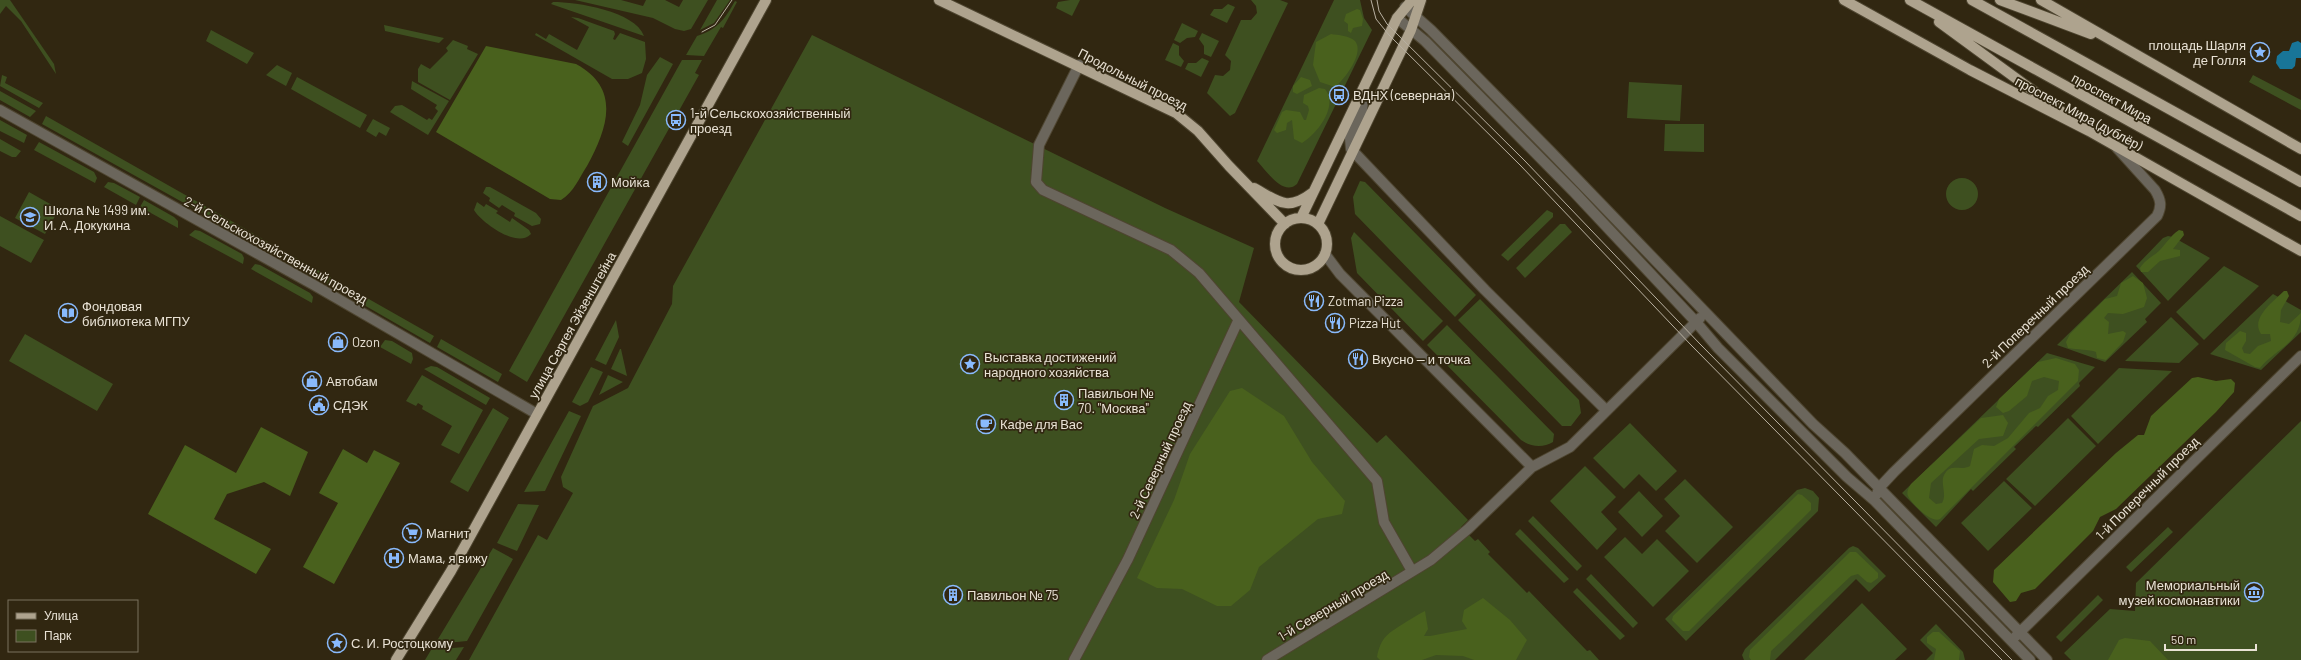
<svg xmlns="http://www.w3.org/2000/svg" width="2301" height="660" viewBox="0 0 2301 660" font-family="Barlow,sans-serif">
<style>
.green{fill:#3e5020}
.forest{fill:#49611d}
.water{fill:#187598}
.lines{fill:none;stroke-linecap:round;stroke-linejoin:round}
.minor-casing{stroke:#4e4530;stroke-width:12}
.major-casing{stroke:#4e4530;stroke-width:12}
.minor{stroke:#6b665c;stroke-width:10}
.major{stroke:#aea38e;stroke-width:10}
.tram{stroke:#b8b0a1;stroke-width:1}
.labels{text-anchor:middle;stroke-width:3.5;stroke-linejoin:round;paint-order:stroke}
.poi-label{font-size:13px;fill:#e9e2d5;stroke:#312711;text-anchor:start}
.street-label{font-size:13px;fill:#e9e2d5;stroke:#312711}
</style>
<rect width="100%" height="100%" fill="#312711"/>
<!-- green -->
<path class="green" d="M0 0H10L54 64 56 74 21 21 6 6 0 14Z
M575 0H621L643 6 646 0H665L679 7 683 0H708L691 29 684 31 675 29 653 18Z
M717 0H730L714 23 700 30Z
M1070 0H1080L1072 16 1056 8 1058 2Z
M1251 0H1280L1288 3 1235 113 1230 116 1207 93 1215 75 1223 76 1230 70 1231 61 1225 55 1241 20H1251L1257 13 1256 6Z
M1334 0H1360L1364 18 1372 30 1297 184C1283 197 1266 170 1257 161Z
M735 1 737 2 723 28 721 27 704 56 686 55 697 36C717 30 725 19 735 1Z
M553 2C577 2 635 11 644 36L551 4Z
M1228 4 1235 7 1227 23 1210 15 1214 9H1222Z
M571 17 578 18 614 31 615 34 613 39 615 40 620 33 645 42 646 59 642 73 628 79H612L535 35 536 33 546 39 549 34 577 50 589 27Z
M1182 23 1198 31 1195 37 1187 38 1180 43 1174 40Z
M384 25 444 38 439 43 385 31Z
M211 30 254 53 247 64 206 41Z
M1202 33 1219 41 1211 57 1204 54V46L1199 39Z
M812 35 1165 208 1254 248 1239 302 1377 443 1386 435 1468 520 1461 527 1475 541 1478 539 1490 552 1488 554 1527 593 1529 591 1587 651 1590 650 1599 660H469L538 535 547 540 573 493 563 487 561 477 593 406 628 388 672 304 673 286Z
M453 40 468 46 467 49 478 54 450 100 418 82V69L421 64 430 69 448 51 446 48Z
M1173 43 1179 46V55L1184 61 1181 67 1165 60Z
M660 57 673 64 628 146 622 142 640 105 647 75Z
M1202 58 1209 61 1201 77 1185 69 1188 63H1196Z
M682 60H702L695 73 699 75 527 382 509 371Z
M277 65 292 73 286 86 266 75Z
M2 75 7 77 5 83 43 103 39 108 0 86Z
M2253 75 2301 100V110L2249 82Z
M297 77 367 115 360 128 291 89Z
M412 81 449 101 428 135 390 112 395 106 402 105 427 120 429 118 432 120 438 111 435 108 437 105 411 89Z
M1629 82 1682 85 1680 121 1627 118Z
M0 91 36 111 30 117 0 100Z
M46 116 434 336 430 343 258 244 42 124Z
M373 119 390 128 386 136 379 132 376 137 366 131Z
M0 120 27 135 24 143 0 131Z
M1665 124H1704V152L1664 151Z
M0 139 21 151 16 157H12L0 151Z
M39 142 94 172 97 178 95 183 34 150Z
M1946 194a16 16 0 1 1 32 0a16 16 0 1 1-32 0Z
M1360 181 1365 182 1476 295 1455 317 1355 214 1353 197Z
M108 182 114 183 140 197 136 205 104 187Z
M486 187H490L536 213 541 219 540 224 532 226 514 216 515 213 502 205 499 208 489 201 490 198 483 193Z
M29 192 59 209 45 234 15 218Z
M144 200 174 217 178 221V228L140 207Z
M477 202 484 207 486 204 498 211 496 213 510 222 512 218 529 230 531 234C517 249 481 222 474 210Z
M1547 210 1553 213V217L1508 261 1501 255Z
M0 216 44 240 31 263 0 246Z
M1560 224H1565L1572 232 1525 278 1516 268Z
M195 230 200 231 242 254 244 258 243 264 189 235Z
M1354 232 1443 321 1423 341 1357 273 1351 238Z
M2168 236 2173 237 2210 258 2168 301 2136 266 2163 238Z
M255 264 260 265 310 293 313 297 312 303 251 269Z
M2224 266 2259 286 2204 340 2176 312Z
M2132 272 2161 303 2145 319 2147 322 2105 362 2057 345Z
M2273 294 2301 310V332L2261 370 2210 354Z
M1480 299 1579 400 1581 413 1571 426H1562L1458 320Z
M2171 317 2199 344 2179 363 2125 361Z
M616 320 619 337 606 365 595 360Z
M1447 325 1554 434 1553 442C1543 448 1531 447 1521 440L1427 345Z
M25 334 113 384 97 411 9 361Z
M441 339 502 374 498 382 437 347Z
M385 340 392 341 412 353 413 359 411 364 380 347Z
M620 349H621L627 376 611 369Z
M2047 353 2095 367 2079 383 2080 386 2038 427 2036 426 2014 447 2016 449 1973 491 1971 489 1936 527 1902 493Z
M431 366 437 367 490 398 486 405 424 369Z
M591 367 603 372 588 402 580 406 572 402Z
M2119 368 2172 371 2098 444 2071 416Z
M422 375 483 410 459 454 441 445 452 426 422 409 423 406 418 403 416 406 406 401Z
M608 375 623 382 599 395Z
M493 408 509 418 468 492 450 482Z
M569 411 581 416 545 491 524 492Z
M2068 418 2096 446 2035 506 2006 479Z
M2301 421V660H2071L2064 653 2110 609 2135 611 2136 583Z
M1630 423 1677 471 1656 491 1639 474 1624 489 1593 458Z
M1585 466 1616 497 1601 512 1617 529 1597 550 1550 501Z
M1685 479 1733 527 1697 563 1665 531 1680 516 1664 499Z
M2004 481 2032 508 1988 551 1961 523Z
M1805 488 1813 491 1819 498 1818 511 1686 641 1665 619 1797 490Z
M1639 491 1663 516 1642 537 1618 512Z
M518 504 539 505 517 551 497 543Z
M1533 516 1582 566 1577 571 1528 521Z
M2168 527 2173 532 2131 572 2126 567Z
M1520 529 1569 579 1564 583 1515 534Z
M1625 537 1642 554 1657 539 1689 571 1653 607 1604 557Z
M1853 546 1858 548 1886 576 1869 592 1856 579 1775 660H1744L1742 655 1745 649 1849 548Z
M493 548 513 559 467 641 435 644Z
M1591 574 1638 623 1633 628 1586 579Z
M1577 588 1625 636 1620 640 1573 592Z
M2098 595 2103 600 2061 642 2056 637Z
M1862 603 1907 649 1895 660H1804Z
M1936 624 1963 652 1965 660H1926L1933 653 1920 640Z
M464 647 456 660H425L431 650Z"/>
<!-- forest -->
<path class="forest" d="M1357 9 1360 10 1363 19 1362 26 1353 28 1351 33 1348 31V24L1344 21 1346 14Z
M1331 34C1338 35 1350 36 1355 41 1365 53 1344 80 1335 87L1320 82 1313 65 1316 42Z
M486 46 576 64C622 89 607 129 587 166 579 178 574 192 561 200L550 199 436 132Z
M1301 77 1310 80 1312 86 1297 94 1293 92V86Z
M1319 88 1325 89C1339 106 1317 134 1302 143L1294 139 1292 120 1287 123 1286 130 1277 133 1274 130 1282 112 1286 110 1300 112 1304 120H1306L1309 110 1308 106 1303 103 1304 95Z
M2179 230 2183 231 2184 235 2173 249 2180 250V256L2160 261 2148 272H2141L2140 268C2145 260 2152 257 2159 251 2166 244 2170 236 2179 230Z
M2133 276 2143 283 2147 298 2144 307 2123 314 2108 313 2104 318 2109 322 2108 334 2123 331 2126 333 2123 342 2106 360 2097 358 2096 352C2089 349 2077 350 2068 348L2066 342 2070 334 2105 299 2117 296 2121 283Z
M2284 291H2287L2289 296 2281 310 2280 322 2289 324 2301 313C2301 344 2276 348 2260 368L2255 367 2225 350 2226 343 2240 331 2246 333V341L2242 348 2244 353 2250 354 2258 346 2271 341 2270 334H2261C2250 318 2274 301 2284 291Z
M2056 358 2075 364 2079 370 2078 381 1940 519C1932 524 1912 504 1908 496 1906 492 1909 487 1911 484L1981 418 2003 415 2008 423 2003 436 1979 439 1931 483 1929 498 1936 504 1942 503C1948 493 1938 481 1946 472 1952 464 1962 471 1970 466L1974 449 1982 445 1994 446 2008 438 2029 413 2040 408 2048 396 2058 390 2059 381 2044 377 2032 381 2027 396 2009 411 2003 413 1996 407 1999 399 2038 362Z
M2198 377 2216 381 2231 379 2235 383 2234 392 2216 412 2116 509 2100 517 2093 531 2035 589 2021 593 2016 601 2010 602 1993 582 1994 570 2116 453 2138 435H2144L2151 416 2192 378Z
M1242 388 1284 416 1312 462 1345 501 1342 514 1318 519 1259 567 1250 590 1231 606H1217L1182 589 1157 588 1137 578 1174 500 1190 454 1230 391Z
M261 427 308 452 290 496 264 482 227 494 214 519 271 549 256 574 148 514 185 445 236 473Z
M343 449 367 463 374 450 400 463 334 584 303 567 338 503 319 493Z
M1798 494 1802 495 1811 503V510L1689 631H1683L1672 620 1673 616Z
M1850 552H1856L1878 573V578L1871 583 1867 582 1858 574 1851 576 1771 651 1770 660H1751L1749 657 1750 650Z
M1483 598 1510 620 1527 640 1516 660H1474L1463 656 1436 655 1422 660H1380L1377 657C1381 636 1389 633 1406 622 1413 618 1418 614 1425 611L1428 629 1424 636H1430L1467 629 1462 621 1464 610Z
M1933 632H1939L1960 651 1959 660H1934L1936 649 1927 643V637Z
M2125 638 2150 641 2168 660H2108L2119 640Z"/>
<!-- water -->
<path class="water" d="M2298 41 2301 43V58H2296L2295 66 2292 69H2280L2276 63 2277 56 2283 51H2289L2292 43Z"/>
<g class="lines">
<defs>
<path id="minor" d="M1405 7 1431 30 1550 151 1813 424 1845 453 2047 660
M1397 18 1425 41 1574 192 1696 322 1718 348 1847 477 1875 501 2030 660
M1079 65 1039 145 1036 182 1043 190 1171 250 1199 273 1377 481 1384 522 1412 571
M1364 88 1362 111 1350 138 1351 149 1485 290 1606 410
M0 110 314 285 537 414
M1325 254 1340 274 1532 467
M1877 494 1879 488 1894 472 2157 216C2162 206 2161 200 2155 190L2117 148
M2016 636 2301 356
M1074 660 1128 559 1238 321
M1267 660 1431 560 1468 529 1532 467 1570 447 1700 318"/>
<path id="major" d="M939 0 1176 113 1198 131 1229 166 1285 224
M1844 0 1970 70 2089 131 2301 251
M1910 0 2301 216
M1972 0 2301 182
M2000 0 2091 34
M2041 0 2301 149
M1939 22 2062 112
M1254 188C1278 201 1287 212 1312 193
M1301 218 1397 18 1412 0
M1275 244a26 26 0 1 1 52 0a26 26 0 1 1-52 0Z
M1318 224 1411 30 1421 0
M396 660 451 571 766 0"/>
</defs>
<!-- minor casing -->
<use href="#minor" class="minor-casing"/>
<!-- major casing -->
<use href="#major" class="major-casing"/>
<!-- minor -->
<use href="#minor" class="minor"/>
<!-- major -->
<use href="#major" class="major"/>
<!-- tram -->
<path class="tram" d="M1371 0 1376 19 1389 35 1521 166 1691 345 2002 660
M1377 0 1379 11 1387 24 1525 161 1700 344 2012 660
M702 32 715 25 732 0"/>
</g>
<!-- icons -->
<defs>
<symbol id="sight-ring" viewBox="-11 -11 22 22"><circle r="9.5" fill="#312711" stroke="#89bafc" stroke-width="1.5"/><path d="M0-6L1.8-2.2L6-1.7L2.9 1.2L3.7 5.4L0 3.3L-3.7 5.4L-2.9 1.2L-6-1.7L-1.8-2.2Z" fill="#89bafc"/></symbol>
<symbol id="bus-ring" viewBox="-11 -11 22 22"><circle r="9.5" fill="#312711" stroke="#89bafc" stroke-width="1.5"/><path d="M-5-6H5V4H4V6H2V4H-2V6H-4V4H-5ZM-3.5-4V0h7V-4ZM-3.5 1.2v1.5H-2V1.2ZM2 1.2v1.5H3.5V1.2Z" fill="#89bafc"/></symbol>
<symbol id="building-ring" viewBox="-11 -11 22 22"><circle r="9.5" fill="#312711" stroke="#89bafc" stroke-width="1.5"/><path d="M-4-6H4V6H1V3H-1V6H-4ZM-2.5-4.3h1.7v1.8h-1.7ZM.8-4.3h1.7v1.8H.8ZM-2.5-1h1.7V.8h-1.7ZM.8-1h1.7V.8H.8Z" fill="#89bafc"/></symbol>
<symbol id="school-ring" viewBox="-11 -11 22 22"><circle r="9.5" fill="#312711" stroke="#89bafc" stroke-width="1.5"/><path d="M0-5L7-2L0 1L-7-2ZM-4 1L0 2.5L4 1V4Q0 6-4 4Z" fill="#89bafc"/></symbol>
<symbol id="restaurant-ring" viewBox="-11 -11 22 22"><circle r="9.5" fill="#312711" stroke="#89bafc" stroke-width="1.5"/><path d="M-5-6h1v4h1v-4h1v4h1v-4h1v5L-1.5 .5V6h-2V.5L-5-1ZM5-6V6H3V1.5H1.5Q1.5-4 5-6Z" fill="#89bafc"/></symbol>
<symbol id="library-ring" viewBox="-11 -11 22 22"><circle r="9.5" fill="#312711" stroke="#89bafc" stroke-width="1.5"/><path d="M-6-4Q-3-5.5-.7-3.5V5Q-3 3-6 4ZM6-4Q3-5.5 .7-3.5V5Q3 3 6 4Z" fill="#89bafc"/></symbol>
<symbol id="shop-ring" viewBox="-11 -11 22 22"><circle r="9.5" fill="#312711" stroke="#89bafc" stroke-width="1.5"/><path d="M-5-2.5h2.3a2.7 3.5 0 0 1 5.4 0H5L5.5 6h-11ZM-1.5-2.5h3a1.5 2.3 0 0 0-3 0Z" fill="#89bafc"/></symbol>
<symbol id="civic-ring" viewBox="-11 -11 22 22"><circle r="9.5" fill="#312711" stroke="#89bafc" stroke-width="1.5"/><path d="M-.6-6.5H3V-4.5H.6V-3L4-1V1h2V6H-6V1h2V-1L-.6-3ZM-1.2 2.5V6h2.4V2.5Z" fill="#89bafc"/></symbol>
<symbol id="cafe-ring" viewBox="-11 -11 22 22"><circle r="9.5" fill="#312711" stroke="#89bafc" stroke-width="1.5"/><path d="M-5.5-4.5H6V0H3Q3 3.5 0 3.5H-2.5Q-5.5 3.5-5.5 0ZM3-3.2v2h1.7v-2ZM-6 4.5H4V6H-6Z" fill="#89bafc"/></symbol>
<symbol id="supermarket-ring" viewBox="-11 -11 22 22"><circle r="9.5" fill="#312711" stroke="#89bafc" stroke-width="1.5"/><path d="M-6-5.5h2.5l.6 2H6L4.5 2H-2.5L-4.4-4H-6ZM-1.5 3.2a1.3 1.3 0 1 0 .1 0ZM3 3.2a1.3 1.3 0 1 0 .1 0Z" fill="#89bafc"/></symbol>
<symbol id="hospital-ring" viewBox="-11 -11 22 22"><circle r="9.5" fill="#312711" stroke="#89bafc" stroke-width="1.5"/><path d="M-5-5h3v3.5h4V-5h3V5h-3V1.5h-4V5h-3Z" fill="#89bafc"/></symbol>
<symbol id="museum-ring" viewBox="-11 -11 22 22"><circle r="9.5" fill="#312711" stroke="#89bafc" stroke-width="1.5"/><path d="M0-6L6-3V-2H-6V-3ZM-5-1h2V3h-2ZM-1-1h2V3h-2ZM3-1h2V3H3ZM-6 4H6V6H-6Z" fill="#89bafc"/></symbol>
</defs>
<g fill-rule="evenodd">
<use href="#sight-ring" x="2249" y="41" width="22" height="22"/>
<use href="#bus-ring" x="1328" y="84" width="22" height="22"/>
<use href="#bus-ring" x="665" y="109" width="22" height="22"/>
<use href="#building-ring" x="586" y="171" width="22" height="22"/>
<use href="#school-ring" x="19" y="206" width="22" height="22"/>
<use href="#restaurant-ring" x="1303" y="290" width="22" height="22"/>
<use href="#library-ring" x="57" y="302" width="22" height="22"/>
<use href="#restaurant-ring" x="1324" y="312" width="22" height="22"/>
<use href="#shop-ring" x="327" y="331" width="22" height="22"/>
<use href="#restaurant-ring" x="1347" y="348" width="22" height="22"/>
<use href="#sight-ring" x="959" y="353" width="22" height="22"/>
<use href="#shop-ring" x="301" y="370" width="22" height="22"/>
<use href="#building-ring" x="1053" y="389" width="22" height="22"/>
<use href="#civic-ring" x="308" y="394" width="22" height="22"/>
<use href="#cafe-ring" x="975" y="413" width="22" height="22"/>
<use href="#supermarket-ring" x="401" y="522" width="22" height="22"/>
<use href="#hospital-ring" x="383" y="547" width="22" height="22"/>
<use href="#museum-ring" x="2243" y="581" width="22" height="22"/>
<use href="#building-ring" x="942" y="584" width="22" height="22"/>
<use href="#sight-ring" x="326" y="632" width="22" height="22"/>
</g>
<g class="labels">
<!-- poi labels -->
<g class="poi-label">
<text x="2246" y="50" text-anchor="end">площадь Шарля<tspan x="2246" dy="15">де Голля</tspan></text>
<text x="1353" y="100">ВДНХ (северная)</text>
<text x="690" y="118">1-й Сельскохозяйственный<tspan x="690" dy="15">проезд</tspan></text>
<text x="611" y="187">Мойка</text>
<text x="44" y="215">Школа № 1499 им.<tspan x="44" dy="15">И. А. Докукина</tspan></text>
<text x="1328" y="306">Zotman Pizza</text>
<text x="82" y="311">Фондовая<tspan x="82" dy="15">библиотека МГПУ</tspan></text>
<text x="1349" y="328">Pizza Hut</text>
<text x="352" y="347">Ozon</text>
<text x="984" y="362">Выставка достижений<tspan x="984" dy="15">народного хозяйства</tspan></text>
<text x="1372" y="364">Вкусно — и точка</text>
<text x="326" y="386">Автобам</text>
<text x="1078" y="398">Павильон №<tspan x="1078" dy="15">70. "Москва"</tspan></text>
<text x="333" y="410">СДЭК</text>
<text x="1000" y="429">Кафе для Вас</text>
<text x="426" y="538">Магнит</text>
<text x="408" y="563">Мама, я вижу</text>
<text x="2240" y="590" text-anchor="end">Мемориальный<tspan x="2240" dy="15">музей космонавтики</tspan></text>
<text x="967" y="600">Павильон № 75</text>
<text x="351" y="648">С. И. Ростоцкому</text>
</g>
<!-- street labels -->
<g class="street-label">
<text transform="translate(1133 79) rotate(27)" y="5">Продольный проезд</text>
<text transform="translate(2112 98) rotate(29)" y="5">проспект Мира</text>
<text transform="translate(2079 113) rotate(28)" y="5">проспект Мира (дублёр)</text>
<text transform="translate(276 250) rotate(29)" y="5">2-й Сельскохозяйственный проезд</text>
<text transform="translate(2035 316) rotate(-44)" y="5">2-й Поперечный проезд</text>
<text transform="translate(572 325) rotate(-61)" y="5">улица Сергея Эйзенштейна</text>
<text transform="translate(1160 460) rotate(-65)" y="5">2-й Северный проезд</text>
<text transform="translate(2147 488) rotate(-45)" y="5">1-й Поперечный проезд</text>
<text transform="translate(1333 605) rotate(-31)" y="5">1-й Северный проезд</text>
</g>
</g>
<!-- legend -->
<rect x="8" y="600" width="130" height="52" fill="#312711" stroke="#7b725f"/>
<rect x="16" y="613" width="20" height="6" fill="#aea38e" stroke="#7b725f"/>
<text x="44" y="620" font-size="12" fill="#e9e2d5">Улица</text>
<rect x="16" y="630" width="20" height="12" fill="#3e5020" stroke="#7b725f"/>
<text x="44" y="640" font-size="12" fill="#e9e2d5">Парк</text>
<!-- scale -->
<path d="M2165 644v6h91v-6" fill="none" stroke="#e9e2d5" stroke-width="2"/>
<text x="2171" y="644" font-size="12" fill="#e9e2d5" stroke="#312711" stroke-width="3" paint-order="stroke">50 m</text>
</svg>
